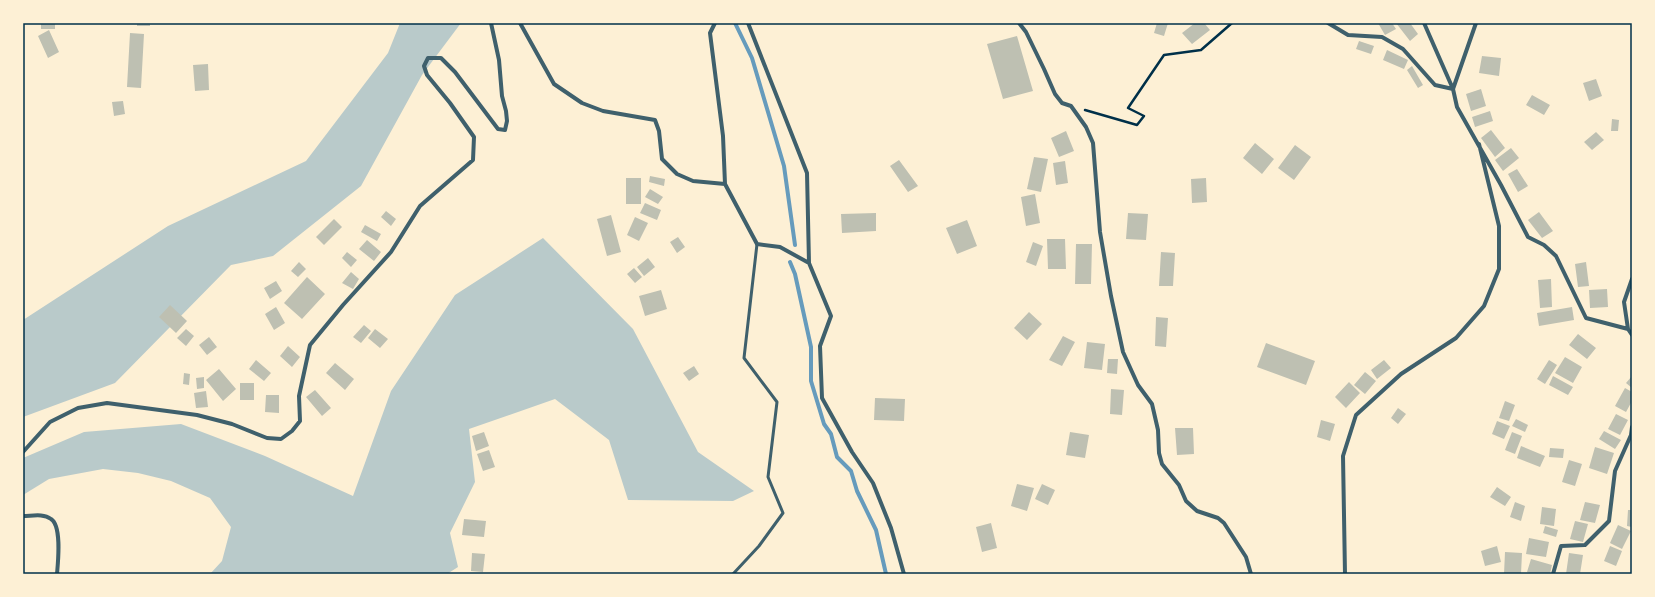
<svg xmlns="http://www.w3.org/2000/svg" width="1655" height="597" viewBox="0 0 1655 597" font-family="Spectral,serif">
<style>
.green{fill:#b9caca}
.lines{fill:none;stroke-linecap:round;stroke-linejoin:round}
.stream{stroke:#669bbc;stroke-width:4}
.building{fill:#bec0b2}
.path{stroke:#003049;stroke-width:2.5}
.service{stroke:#3f606c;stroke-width:3}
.minor{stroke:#3f606c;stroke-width:4}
.neatline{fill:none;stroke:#003049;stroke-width:1.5}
</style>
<rect width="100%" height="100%" fill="#fdf0d5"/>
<!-- green -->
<path class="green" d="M400 23H461L422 75 361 186 273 256 231 265 115 383 23 417V320L168 226 306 161 388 53Z
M543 238 633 329 698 452 754 491 733 501 628 500 609 440 555 399 469 429 475 482 450 533 458 567 447 574H210L222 561 231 527 210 498 171 481 138 473 103 469 49 479 23 495V458L84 432 181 424 265 456 353 496 391 391 455 295Z"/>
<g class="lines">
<!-- stream -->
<path class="stream" d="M735 23 752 58 784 166 795 245
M790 262 795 274 811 347V381L824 424 831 434 837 457 851 471 857 491 876 530 886 574"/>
</g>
<!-- building -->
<path class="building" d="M41 23H55V29H41Z
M137 23H150V26H137Z
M1157 23H1168L1164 36 1154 33Z
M1195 23H1204L1210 30 1192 44 1182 33Z
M1378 23H1392L1396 29 1385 35Z
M1396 23H1410L1418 34 1410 41Z
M49 30 59 52 48 58 38 36Z
M130 33 144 34 141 88 127 87Z
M1017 36 1033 91 1003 99 987 44Z
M1359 41 1374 46 1371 54 1356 49Z
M1387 50 1408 60 1404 69 1383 60Z
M1482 56 1501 58 1499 76 1479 73Z
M208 64 209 90 195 91 193 65Z
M1412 66 1423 85 1418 88 1407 70Z
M1596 79 1602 96 1589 101 1583 83Z
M1481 89 1486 106 1471 111 1466 94Z
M1532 95 1550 105 1544 115 1526 105Z
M123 101 125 114 114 116 112 102Z
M1490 111 1493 121 1475 127 1472 117Z
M1612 119 1619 120 1618 131H1611Z
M1491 130 1505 148 1495 157 1481 138Z
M1066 131 1074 151 1059 157 1051 138Z
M1596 132 1604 140 1592 150 1584 142Z
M1255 143 1274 159 1262 174 1243 158Z
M1295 145 1311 157 1294 180 1278 168Z
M1511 148 1519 158 1503 171 1495 160Z
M1034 157 1048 159 1041 192 1027 189Z
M899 160 918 186 908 192 890 166Z
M1065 161 1068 183 1056 185 1053 163Z
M1517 169 1528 186 1518 192 1508 174Z
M650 176 665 179 664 186 649 182Z
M626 178H641V204H626Z
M1206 178 1207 202 1192 203 1191 179Z
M650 189 663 197 658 204 645 197Z
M1035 194 1040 223 1026 226 1021 197Z
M645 203 661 210 657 220 640 213Z
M386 211 396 219 391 226 381 217Z
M1539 212 1553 231 1542 238 1528 220Z
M876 213V231L842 233 841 214Z
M1128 213 1148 214 1146 240 1126 239Z
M611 215 621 252 607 256 597 219Z
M635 217 648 223 639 241 627 235Z
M334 219 342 227 324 245 316 237Z
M967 220 977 246 957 254 946 228Z
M365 225 381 234 377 241 361 232Z
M678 237 685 247 677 253 670 242Z
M1047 239H1065L1066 269H1048Z
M367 240 381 252 374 261 359 249Z
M1033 242 1043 246 1036 266 1026 262Z
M1076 244H1092L1091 284H1075Z
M347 252 357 260 351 267 342 258Z
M1161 252 1175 253 1173 286H1159Z
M648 258 655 267 644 276 637 267Z
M299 262 306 269 298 277 291 271Z
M1586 262 1589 286 1578 287 1575 264Z
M634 268 642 277 635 283 627 274Z
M351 272 359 279 353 289 342 283Z
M307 277 325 294 302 319 284 303Z
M1551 279 1552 307 1540 308 1538 280Z
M276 281 282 291 270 299 264 288Z
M1607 289 1608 307 1590 308 1589 290Z
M661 290 667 309 645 316 639 296Z
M170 305 187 321 176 333 159 317Z
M276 307 285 323 274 330 265 314Z
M1572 307 1574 320 1539 326 1537 313Z
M1029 312 1042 324 1027 340 1014 328Z
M1156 317 1168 318 1166 347 1155 346Z
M364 325 371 331 361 343 353 337Z
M186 329 194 336 186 346 177 338Z
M375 329 388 339 380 348 368 338Z
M1578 334 1596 348 1587 359 1569 345Z
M1063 336 1075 342 1062 366 1049 360Z
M209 337 217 347 207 355 199 345Z
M1087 342 1105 344 1102 370 1084 368Z
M1266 343 1315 361 1306 385 1257 367Z
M288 346 300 357 292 367 280 356Z
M1565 357 1582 367 1573 383 1555 373Z
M1108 359H1118L1117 374 1107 373Z
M256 360 271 373 264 381 249 369Z
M1384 360 1391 368 1377 379 1371 370Z
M1549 360 1557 365 1545 384 1537 379Z
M335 363 354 379 345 390 326 373Z
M694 366 699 374 689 381 683 373Z
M219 369 236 389 223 401 206 380Z
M1365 372 1376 381 1365 394 1354 385Z
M184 373 190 374 189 385 183 384Z
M1553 376 1573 387 1568 395 1549 385Z
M1632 376V388L1626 383Z
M204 377V388L197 389 196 378Z
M1349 382 1360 393 1346 408 1335 397Z
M240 383H254V400H240Z
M1625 388 1632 392V401L1626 412 1615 406Z
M1111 389 1124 390 1122 415 1110 414Z
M315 390 331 408 322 416 306 397Z
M206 391 208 407 196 408 194 393Z
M266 395H279V413L265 412Z
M875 398 905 399 904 421 874 420Z
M1505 401 1515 405 1509 421 1499 418Z
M1398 408 1406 414 1398 424 1391 418Z
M1616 414 1628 420 1620 435 1608 429Z
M1516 419 1528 425 1525 432 1512 426Z
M1321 420 1335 424 1330 441 1317 437Z
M1497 421 1510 426 1504 439 1492 434Z
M1175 428H1193L1194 454 1177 455Z
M1604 431 1621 440 1615 449 1599 439Z
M484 432 489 446 476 451 472 436Z
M1070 432 1089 435 1085 458 1066 455Z
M1512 432 1522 436 1515 454 1505 450Z
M1521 446 1545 456 1540 467 1517 458Z
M1595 447 1614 453 1607 474 1589 468Z
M1550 448 1564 449 1563 458 1549 457Z
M489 450 495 467 483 471 477 454Z
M1569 460 1582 464 1575 486 1562 482Z
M1017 484 1034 488 1027 511 1011 506Z
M1042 484 1055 490 1048 505 1035 499Z
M1497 487 1511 497 1505 506 1490 497Z
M1515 502 1525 506 1521 521 1510 517Z
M1585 502 1600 505 1595 523 1580 520Z
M1542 507 1556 509 1554 526 1540 524Z
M1628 510H1632V527L1627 526Z
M464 519 486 521 484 537 462 535Z
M1575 521 1588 524 1583 542 1570 539Z
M991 523 997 548 982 552 976 527Z
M1618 525 1631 531 1622 549 1610 543Z
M1545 526 1558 530 1556 537 1543 533Z
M1529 538 1549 542 1546 557 1526 554Z
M1497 546 1501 562 1485 566 1481 551Z
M1610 546 1622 551 1616 566 1604 561Z
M1505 552 1522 553 1521 574H1504Z
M472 553 485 554 483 572 471 571Z
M1569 553 1583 555 1580 574H1566Z
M1531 559 1552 565 1550 574H1534L1527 572Z"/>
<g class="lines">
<!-- path -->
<path class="path" d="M1085 110 1137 125 1144 116 1128 108 1164 55 1201 50 1232 23"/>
<!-- service -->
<path class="service" d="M733 574 759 546 783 513 768 477 777 402 744 358 757 244"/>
<!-- minor -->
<path class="minor" d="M520 23 554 84 582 103 603 111 655 120 659 131 662 159 677 174 693 181 725 184
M715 23 710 33 723 136 725 184 757 244 780 247 809 263
M748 23 807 173 809 263 831 316 820 346 822 398 852 452 873 483 891 528 904 574
M1019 23 1026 32 1044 69 1055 94 1062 103 1071 106 1086 127 1093 143 1100 232 1111 296 1123 352 1138 385 1152 404 1158 430 1159 453 1162 464 1179 485 1186 501 1197 511 1218 518 1224 523 1246 557 1251 574
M1328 23 1348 35 1382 37 1403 49 1435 85 1453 89 1476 23
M1424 23 1453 89 1457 107 1501 185 1528 237 1544 245 1556 256 1586 318 1628 329
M1632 279 1624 302 1628 329 1632 335
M23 452 50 422 78 408 107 403 197 415 232 424 267 438 281 439 292 431 300 421 299 396 310 345 343 305 391 252 420 206 473 160 474 137 450 103 427 75 424 66 428 58H441L455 72 498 129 505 130 507 121 506 111 502 96 499 60 491 23
M23 516C32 516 43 513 51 519 62 526 58 562 57 574
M1345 574 1343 456 1356 415 1401 374 1456 338 1484 306 1499 269V226L1479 144
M1553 574 1561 546 1585 545 1609 521 1615 471 1631 435 1632 427"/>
</g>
<!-- border -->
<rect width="1655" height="597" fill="none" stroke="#fdf0d5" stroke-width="48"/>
<rect x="24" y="24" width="1607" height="549" class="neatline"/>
</svg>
